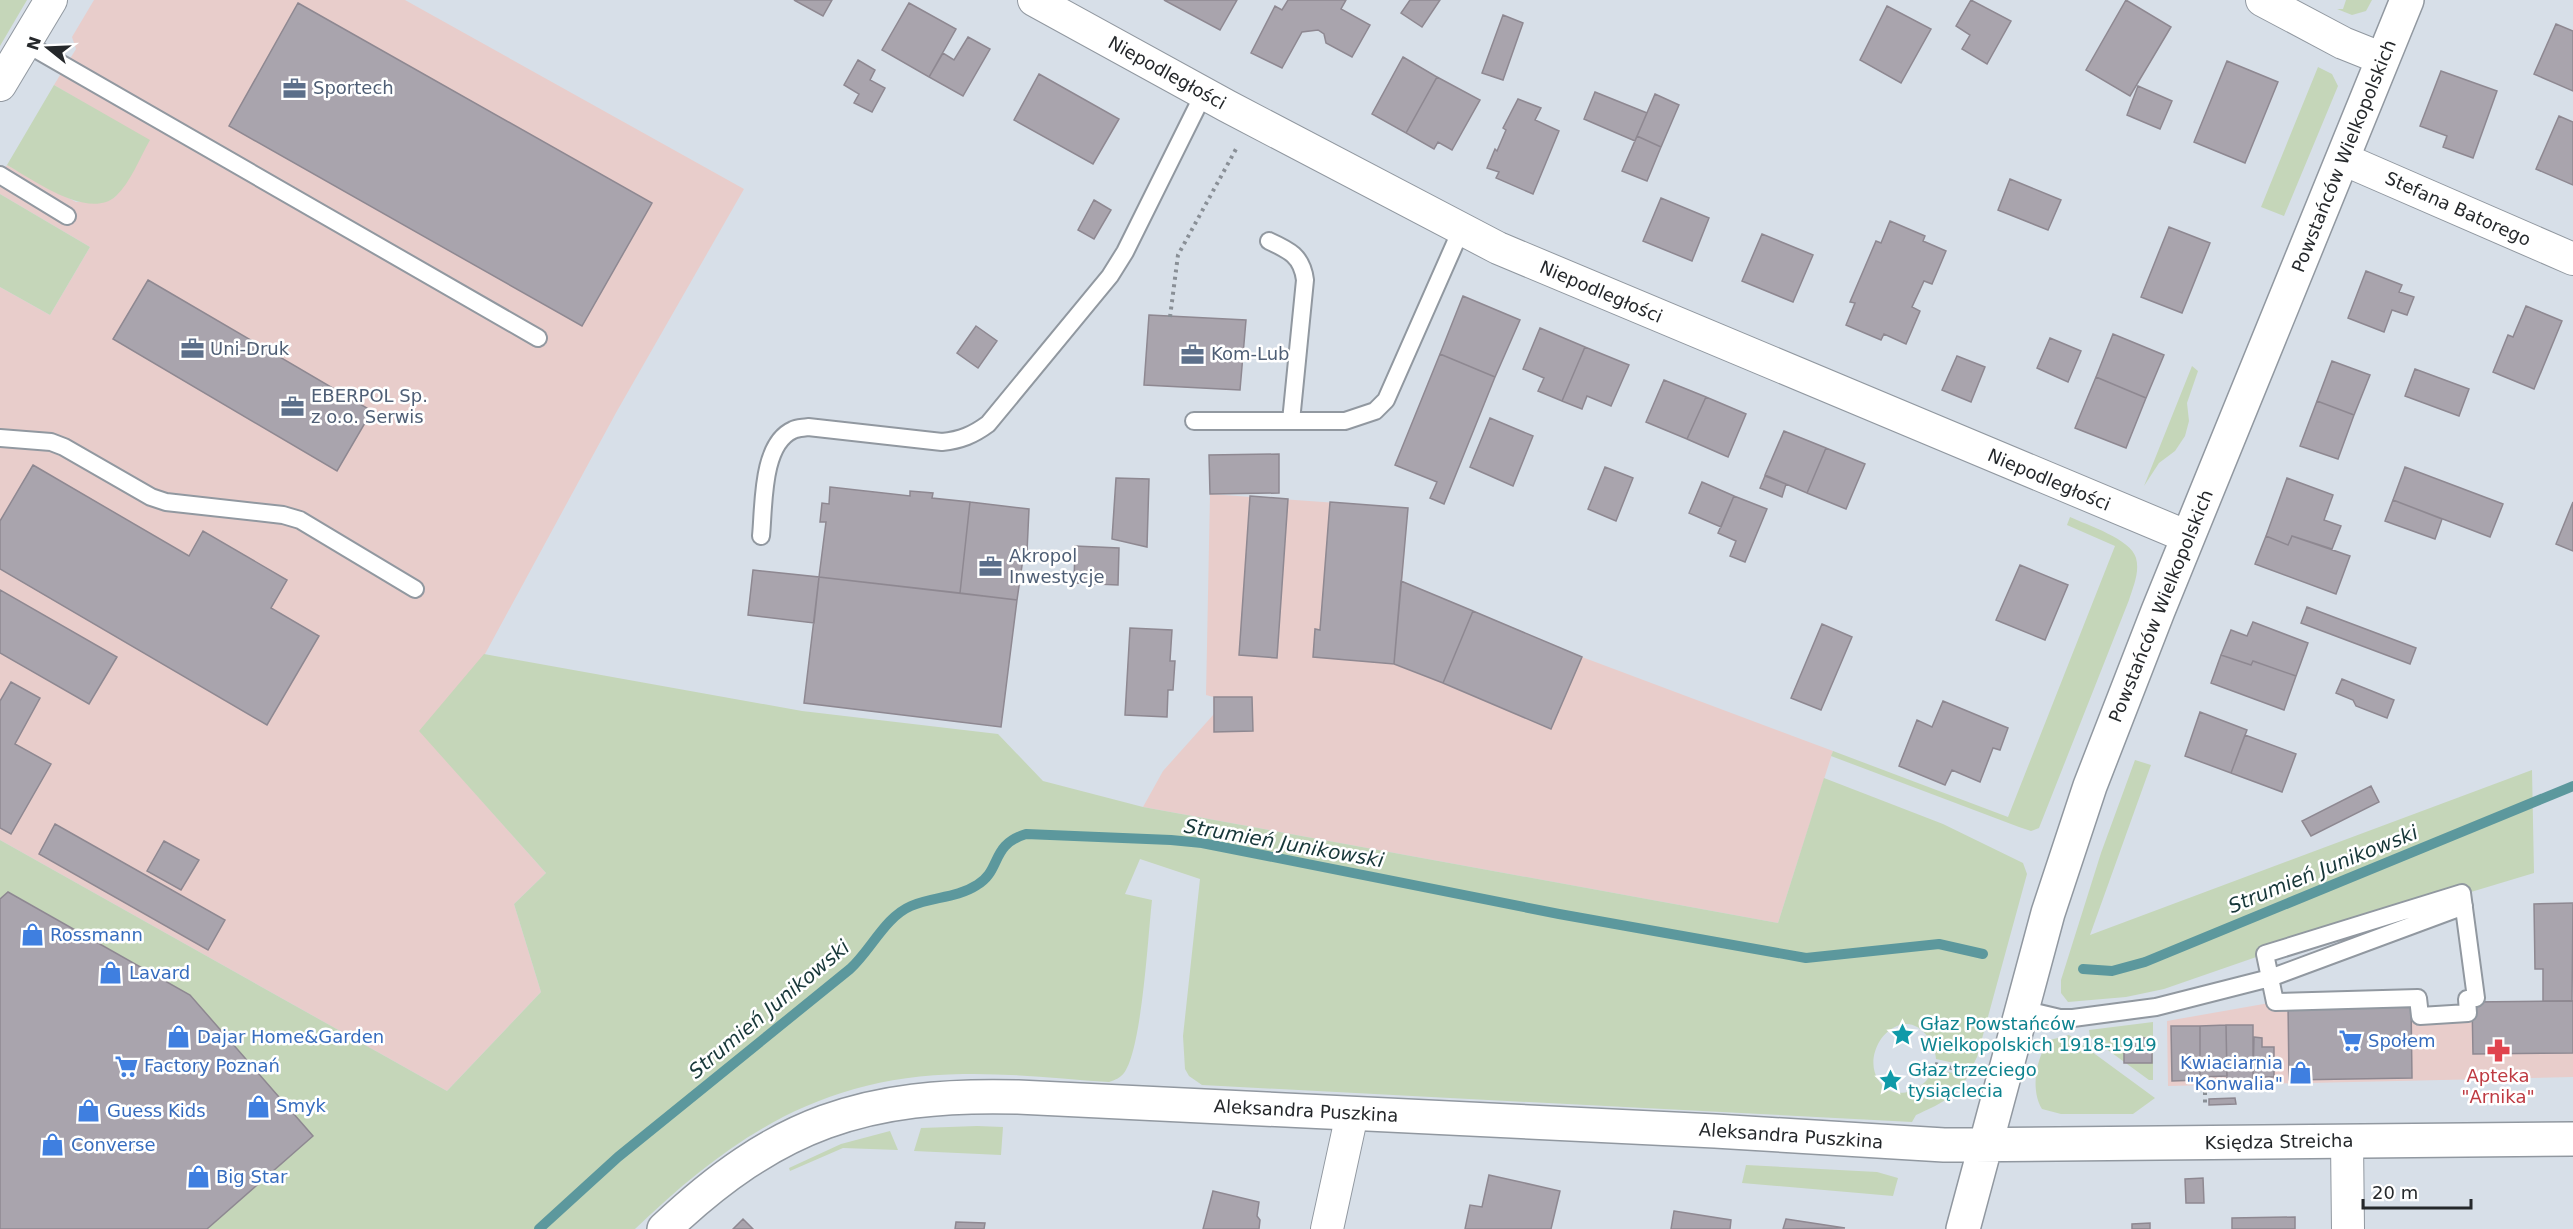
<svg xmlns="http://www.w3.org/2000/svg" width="2573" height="1229" viewBox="0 0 2573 1229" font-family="'DejaVu Sans',sans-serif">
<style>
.commercial{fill:#e8cdcb}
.green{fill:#c5d6b9}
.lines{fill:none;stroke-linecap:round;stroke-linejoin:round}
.stream{stroke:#5c989d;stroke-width:10}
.building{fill:#a9a4ad;stroke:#8e8891;stroke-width:1.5}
.service-casing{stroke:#9198a0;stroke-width:20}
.minor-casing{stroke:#9198a0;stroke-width:34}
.tertiary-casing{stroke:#9198a0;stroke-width:36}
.path{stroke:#898f96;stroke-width:4;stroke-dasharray:3 4.5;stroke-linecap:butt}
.service{stroke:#fff;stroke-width:16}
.minor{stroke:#fff;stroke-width:32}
.tertiary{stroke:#fff;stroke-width:33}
.labels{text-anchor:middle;stroke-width:5;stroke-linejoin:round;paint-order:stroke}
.street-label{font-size:18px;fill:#25282b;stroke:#fff}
.service-label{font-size:18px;fill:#4e5e75;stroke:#fff;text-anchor:start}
.shop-label{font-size:18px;fill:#366cbe;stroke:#fff;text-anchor:start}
.culture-label{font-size:18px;fill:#0d838f;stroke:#fff;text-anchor:start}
.health-label{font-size:18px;fill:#be3a42;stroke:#fff}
.water-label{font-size:20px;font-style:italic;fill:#173739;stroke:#fff}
</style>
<rect width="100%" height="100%" fill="#d7dfe8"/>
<!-- commercial -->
<path class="commercial" d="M94 0H405L744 189 617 411 485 654 420 731 546 873 514 904 541 992 447 1091 0 840V287L50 315 90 247 0 194V176L7 165 76 202 107 201 115 197 122 188 149 141 54 85 76 49 72 37Z
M1210 494 1408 508 1402 581 1582 657 1833 751 1778 923 1143 807 1163 771 1214 714 1213 697 1206 695Z
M2418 998 2420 1016 2472 1002 2473 1054 2573 1053V1077L2168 1086 2167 1021 2275 1002Z"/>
<!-- green -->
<path class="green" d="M0 0H27L0 46Z
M2346 0H2372L2366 11 2352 15 2337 9H2343Z
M2318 67 2332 74 2338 86 2284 216 2261 207Z
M54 85 150 140C140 157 131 182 116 196 89 221 32 179 7 165Z
M0 194 90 247 50 315 0 287Z
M2192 366 2198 371 2187 403 2189 421 2185 436 2175 451 2159 463 2144 486Z
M2070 517C2087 525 2131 539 2136 558 2140 572 2133 587 2129 600L2039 828 2031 831 2019 827 1831 756 1833 751 2008 817 2115 546 2067 525Z
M484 654 802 711 998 734 1043 781 1143 807 1778 923 1824 778 1943 824 2023 863 2027 874 1977 1057 1972 1067 1936 1059C1935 1041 1918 1017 1897 1026 1877 1034 1866 1063 1879 1081 1895 1104 1925 1090 1934 1069L1968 1076C1955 1098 1938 1105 1916 1115L1912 1122 1202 1085 1189 1076 1185 1069 1183 1036 1200 879 1140 859 1125 894 1152 900C1148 935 1142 1049 1124 1073 1120 1078 1115 1080 1109 1082 1061 1079 1012 1073 963 1074 823 1076 733 1135 635 1229H207L312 1136 190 995 9 892 0 899V840L447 1091 541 992 514 904 546 873 419 731Z
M2135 760 2151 765 2090 935 2532 770 2534 873 2265 954 2164 989 2126 997 2068 1002 2061 993V980L2101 853Z
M2153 1022V1080H2149L2090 1037 2089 1030Z
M2069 1035 2155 1098 2133 1114H2061L2042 1109C2030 1090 2036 1056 2050 1040Z
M977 1126 1003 1127 1001 1155 914 1151 921 1128Z
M890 1131 898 1150 843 1148 790 1171 789 1168 841 1144Z
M1746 1165 1877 1172 1898 1178 1893 1196 1742 1183Z"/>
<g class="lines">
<!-- stream -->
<path class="stream" d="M2083 969 2112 971 2145 962 2573 786
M539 1229 618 1157 850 969C871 950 885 917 911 906 932 897 957 898 977 885 1002 870 990 845 1026 834L1171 840 1202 843 1559 914 1806 958 1939 944 1983 954"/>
</g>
<!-- building -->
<path class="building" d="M794 0H832L823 16Z
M1164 0H1237L1220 30Z
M1288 0H1346L1341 9 1370 25 1352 57 1326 43 1324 34 1318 30 1302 32 1282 68 1251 53 1275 6 1282 10Z
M1410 0H1440L1422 27 1401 13Z
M1971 0 2011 21 1987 64 1962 49 1970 35 1956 26Z
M2126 0 2171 27 2130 96 2086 70Z
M298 3 652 203 582 326 229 126Z
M909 3 956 29 929 77 882 50Z
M1887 6 1931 29 1901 83 1860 60Z
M1503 15 1523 23 1503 80 1482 73Z
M2556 24 2573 31V91L2534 74Z
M968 37 990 49 963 96 929 77 943 53 954 60Z
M1403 57 1437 77 1406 133 1372 114Z
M858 60 875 70 870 80 885 88 872 112 854 103 859 94 844 85Z
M2227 61 2278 82 2245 163 2194 142Z
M2441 71 2497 91 2473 158 2443 147 2447 136 2420 126Z
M1039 74 1119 119 1093 164 1014 120Z
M1437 77 1480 100 1452 150 1438 142 1434 149 1406 133Z
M2138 86 2172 101 2160 129 2127 115Z
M1595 92 1647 113 1635 141 1584 119Z
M1655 94 1679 105 1661 147 1637 136Z
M1518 99 1541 108 1535 120 1559 131 1533 194 1496 178 1499 172 1487 168 1495 149 1497 151 1506 130 1503 128Z
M2559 116 2573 122V185L2536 169Z
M1637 136 1661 147 1647 181 1622 171Z
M2010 179 2061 200 2048 230 1998 210Z
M1661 198 1709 218 1692 261 1643 241Z
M1094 200 1111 210 1094 239 1078 230Z
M1890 221 1925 236 1923 241 1946 251 1932 284 1924 281 1912 307 1920 311 1906 344 1884 334 1881 340 1846 325 1855 303 1850 302 1876 241 1881 243Z
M2169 227 2210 243 2182 313 2141 297Z
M1762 234 1813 255 1793 302 1742 281Z
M2366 271 2402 285 2399 292 2414 297 2407 315 2392 310 2384 332 2348 318Z
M148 280 372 411 337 471 113 339Z
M1463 296 1520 320 1495 377 1440 354Z
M2526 306 2562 321 2534 389 2493 372 2508 335 2513 337Z
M1149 315 1246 320 1240 390 1144 385Z
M976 326 997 341 978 368 957 353Z
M1540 328 1585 347 1562 401 1538 391 1544 378 1523 369Z
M2113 334 2164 355 2146 398 2096 377Z
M2050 338 2081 351 2068 382 2037 368Z
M1585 347 1629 365 1611 406 1587 396 1582 409 1562 401Z
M1440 354 1495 377 1444 504 1430 498 1437 482 1395 465Z
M1957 356 1985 367 1971 402 1942 390Z
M2332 361 2370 375 2354 415 2317 401Z
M2415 369 2469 389 2459 416 2405 396Z
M2096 377 2146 398 2126 448 2075 428Z
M1664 380 1706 397 1687 439 1646 422Z
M1706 397 1746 414 1728 457 1687 439Z
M2317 401 2354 415 2338 459 2300 446Z
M1490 418 1533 436 1513 486 1470 467Z
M1784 431 1826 448 1807 493 1765 475Z
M1826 448 1865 464 1846 509 1807 493Z
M1279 454V493L1210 494 1209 455Z
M33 465 189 556 203 531 287 580 271 608 319 636 267 725 0 569V521Z
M1605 467 1633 478 1616 521 1588 509Z
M2405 467 2503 504 2490 537 2393 500Z
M1765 476 1786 484 1782 497 1760 488Z
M1116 478 1149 479 1147 547 1112 539Z
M2287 478 2333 495 2324 520 2341 526 2332 549 2292 536 2288 545 2266 536Z
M1702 482 1734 496 1721 527 1689 513Z
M830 487 910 496V491L933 493 932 498 970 502 960 593 819 577 826 522H820L822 503 829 504Z
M1250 496 1288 499 1277 658 1239 655Z
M1734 496 1767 509 1745 562 1730 556 1736 541 1718 533Z
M2393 500 2442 519 2435 539 2385 521Z
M970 502 1029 509 1027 552H1024L1017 600 960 593Z
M1330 502 1408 508 1394 664 1313 657 1315 629 1320 630Z
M2573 502V551L2556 544Z
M2266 536 2288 545 2292 536 2350 556 2336 594 2255 564Z
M1075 546 1119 548 1118 585 1074 583Z
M2020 565 2068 585 2045 640 1996 620Z
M753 570 819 577 814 623 748 615Z
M819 577 1017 600 1001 727 804 703Z
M1401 581 1473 611 1443 683 1394 664Z
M0 590 117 657 89 704 0 653Z
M2307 607 2416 648 2410 664 2301 623Z
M1473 611 1582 657 1551 729 1443 683Z
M2253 622 2308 643 2296 676 2253 661 2251 665 2221 655 2231 630 2247 636Z
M1822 624 1852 637 1821 710 1791 698Z
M1130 628 1172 630 1170 661H1175L1173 690H1168L1167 717 1125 715Z
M2221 655 2251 665 2253 661 2296 676 2284 710 2211 683Z
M2342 679 2394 700 2387 718 2356 706 2353 700 2336 693Z
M11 682 40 698 15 744 51 764 11 834 0 828V701Z
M1214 697H1252L1253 731 1214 732Z
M1943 701 2008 728 2000 750 1993 748 1980 782 1952 770 1945 785 1899 766 1917 720 1932 727Z
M2200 712 2247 730 2231 773 2185 756Z
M2245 735 2296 754 2282 792 2231 773Z
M2371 786 2379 802 2311 836 2302 821Z
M55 824 225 920 208 950 39 854Z
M164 841 199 860 181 890 147 871Z
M8 892 190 995 313 1136 207 1229H0V899Z
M2573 903 2572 1001H2543V969H2535L2534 904Z
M2411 1001 2412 1078 2289 1080 2288 1004Z
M2573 1001V1053L2473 1054 2472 1002Z
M2226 1025H2253V1079L2227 1080Z
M2226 1025 2227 1076 2200 1077V1026Z
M2171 1026H2200V1080L2172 1081Z
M2254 1037 2262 1038V1047H2274V1077H2253Z
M2124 1038H2152V1063H2124Z
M2235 1098 2236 1104 2209 1105V1099Z
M1489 1175 1560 1191 1551 1229H1465L1470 1205 1482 1207Z
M2203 1178 2204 1203H2186L2185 1179Z
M1213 1191 1259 1202 1257 1216 1260 1220 1259 1229H1203Z
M1674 1211 1731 1220 1730 1229H1671Z
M2295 1217V1229H2232V1218Z
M743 1219 753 1229H733Z
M1786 1219 1845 1228 1783 1229Z
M956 1222 985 1223 984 1229H955Z
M2150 1223V1229H2132V1224Z"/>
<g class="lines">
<defs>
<path id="service" d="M25 43 538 338
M0 175 67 216
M1269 241C1289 250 1302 256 1305 280L1291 421
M1194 421H1345L1375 411 1386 400 1461 230
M0 438 51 442 64 447 151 497 166 502 283 515 300 520 415 589
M761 536C764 507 761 444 793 430 797 428 803 428 808 427L942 442C961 440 973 435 988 424L1110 276 1125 252 1204 93
M2462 893 2476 998 2467 999 2468 1013 2420 1016 2418 998 2275 1002 2265 954Z
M2022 1009 2060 1018H2073L2156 1007 2270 978 2464 906"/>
<path id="minor" d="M1034 0 1227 106 1498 248 2188 537
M2262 0 2343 43 2383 59
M0 85 51 0
M2343 159 2573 259
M2347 1141 2348 1229
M1327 1229 1352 1114"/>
<path id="tertiary" d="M664 1229C776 1123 864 1093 1018 1097L1715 1131 1944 1145 2573 1139
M1963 1229 2048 913 2090 786 2158 611 2407 0"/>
</defs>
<!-- service casing -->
<use href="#service" class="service-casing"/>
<!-- minor casing -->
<use href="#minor" class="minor-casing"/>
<!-- tertiary casing -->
<use href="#tertiary" class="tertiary-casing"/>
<!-- path -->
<path class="path" d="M1170 317 1178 255 1236 149
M1935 1064 1969 1072
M2205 1092V1107"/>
<!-- service -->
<use href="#service" class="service"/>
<!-- minor -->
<use href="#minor" class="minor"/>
<!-- tertiary -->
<use href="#tertiary" class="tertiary"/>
</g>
<!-- icons -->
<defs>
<symbol id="office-bare" viewBox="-9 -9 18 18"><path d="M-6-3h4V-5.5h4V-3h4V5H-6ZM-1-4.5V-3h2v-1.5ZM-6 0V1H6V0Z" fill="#5c6f8a" stroke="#fff" stroke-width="2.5" paint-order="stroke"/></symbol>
<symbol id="shop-bare" viewBox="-9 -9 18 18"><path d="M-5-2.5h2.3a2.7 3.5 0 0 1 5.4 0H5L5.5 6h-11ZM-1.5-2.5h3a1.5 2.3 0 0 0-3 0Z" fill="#3f7fe0" stroke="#fff" stroke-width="2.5" paint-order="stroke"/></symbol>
<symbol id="sight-bare" viewBox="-9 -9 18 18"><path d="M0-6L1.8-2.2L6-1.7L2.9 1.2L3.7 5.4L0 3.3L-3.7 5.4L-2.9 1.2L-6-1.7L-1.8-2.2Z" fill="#0f9aa8" stroke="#fff" stroke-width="2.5" paint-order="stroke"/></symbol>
<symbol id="supermarket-bare" viewBox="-9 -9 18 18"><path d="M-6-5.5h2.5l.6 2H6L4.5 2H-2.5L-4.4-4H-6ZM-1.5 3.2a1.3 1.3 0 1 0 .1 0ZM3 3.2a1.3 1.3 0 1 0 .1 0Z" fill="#3f7fe0" stroke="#fff" stroke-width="2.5" paint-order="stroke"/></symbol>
<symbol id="pharmacy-bare" viewBox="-9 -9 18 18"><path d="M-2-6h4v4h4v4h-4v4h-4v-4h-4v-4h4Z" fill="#e0444e" stroke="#fff" stroke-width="2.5" paint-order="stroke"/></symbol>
</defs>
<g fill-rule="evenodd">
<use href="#office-bare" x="278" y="72" width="33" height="33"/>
<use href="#office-bare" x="176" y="332" width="33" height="33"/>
<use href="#office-bare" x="1176" y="338" width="33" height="33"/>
<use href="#office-bare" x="276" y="390" width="33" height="33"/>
<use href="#office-bare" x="974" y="550" width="33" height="33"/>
<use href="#shop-bare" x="16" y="918" width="33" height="33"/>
<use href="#shop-bare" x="94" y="956" width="33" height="33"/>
<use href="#sight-bare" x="1886" y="1018" width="33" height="33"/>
<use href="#shop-bare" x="162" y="1020" width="33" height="33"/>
<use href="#supermarket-bare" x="2334" y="1024" width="33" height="33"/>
<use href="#pharmacy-bare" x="2482" y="1034" width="33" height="33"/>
<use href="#supermarket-bare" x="110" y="1050" width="33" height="33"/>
<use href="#shop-bare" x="2284" y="1056" width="33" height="33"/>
<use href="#sight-bare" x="1874" y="1064" width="33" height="33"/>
<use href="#shop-bare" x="242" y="1090" width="33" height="33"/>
<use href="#shop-bare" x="72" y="1094" width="33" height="33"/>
<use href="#shop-bare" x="36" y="1128" width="33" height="33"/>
<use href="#shop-bare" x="182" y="1160" width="33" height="33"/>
</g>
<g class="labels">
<!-- street labels -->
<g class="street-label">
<text transform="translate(1167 73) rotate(29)" y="6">Niepodległości</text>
<text transform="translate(2344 156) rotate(-68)" y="6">Powstańców Wielkopolskich</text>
<text transform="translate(2458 209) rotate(24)" y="6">Stefana Batorego</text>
<text transform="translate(1601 292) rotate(23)" y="6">Niepodległości</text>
<text transform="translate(2049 480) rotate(23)" y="6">Niepodległości</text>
<text transform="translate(2161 606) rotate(-68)" y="6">Powstańców Wielkopolskich</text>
<text transform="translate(1306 1111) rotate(3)" y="6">Aleksandra Puszkina</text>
<text transform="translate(1791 1136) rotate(4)" y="6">Aleksandra Puszkina</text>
<text transform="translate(2279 1142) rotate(-1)" y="6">Księdza Streicha</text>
</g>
<!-- service labels -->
<g class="service-label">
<text x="313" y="94">Sportech</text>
<text x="210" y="355">Uni-Druk</text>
<text x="1211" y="360">Kom-Lub</text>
<text x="311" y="402">EBERPOL Sp.<tspan x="311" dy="21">z o.o. Serwis</tspan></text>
<text x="1009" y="562">Akropol<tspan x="1009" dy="21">Inwestycje</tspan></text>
</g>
<!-- shop labels -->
<g class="shop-label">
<text x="50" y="941">Rossmann</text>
<text x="129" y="979">Lavard</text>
<text x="197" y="1043">Dajar Home&amp;Garden</text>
<text x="2368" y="1047">Społem</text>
<text x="2283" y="1069" text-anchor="end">Kwiaciarnia<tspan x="2283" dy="21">"Konwalia"</tspan></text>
<text x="144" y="1072">Factory Poznań</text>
<text x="276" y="1112">Smyk</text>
<text x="107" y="1117">Guess Kids</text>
<text x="71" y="1151">Converse</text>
<text x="216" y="1183">Big Star</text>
</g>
<!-- culture labels -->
<g class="culture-label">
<text x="1920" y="1030">Głaz Powstańców<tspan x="1920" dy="21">Wielkopolskich 1918-1919</tspan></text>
<text x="1908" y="1076">Głaz trzeciego<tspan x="1908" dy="21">tysiąclecia</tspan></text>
</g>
<!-- health labels -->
<g class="health-label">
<text x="2498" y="1082">Apteka<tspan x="2498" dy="21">"Arnika"</tspan></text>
</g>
<!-- water labels -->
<g class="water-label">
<text transform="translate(1284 843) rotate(10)" y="7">Strumień Junikowski</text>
<text transform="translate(2323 869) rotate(-22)" y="7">Strumień Junikowski</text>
<text transform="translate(769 1009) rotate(-40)" y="7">Strumień Junikowski</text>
</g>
</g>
<!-- north arrow -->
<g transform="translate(48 48) rotate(288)" stroke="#ffffff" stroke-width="4.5" paint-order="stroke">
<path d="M0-4.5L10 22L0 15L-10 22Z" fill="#25282b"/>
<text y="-9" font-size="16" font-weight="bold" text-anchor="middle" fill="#25282b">N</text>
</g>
<!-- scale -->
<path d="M2363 1199v9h108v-9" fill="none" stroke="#25282b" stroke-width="3"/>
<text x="2372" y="1199" font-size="18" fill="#25282b" stroke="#ffffff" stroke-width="4.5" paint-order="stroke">20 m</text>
</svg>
